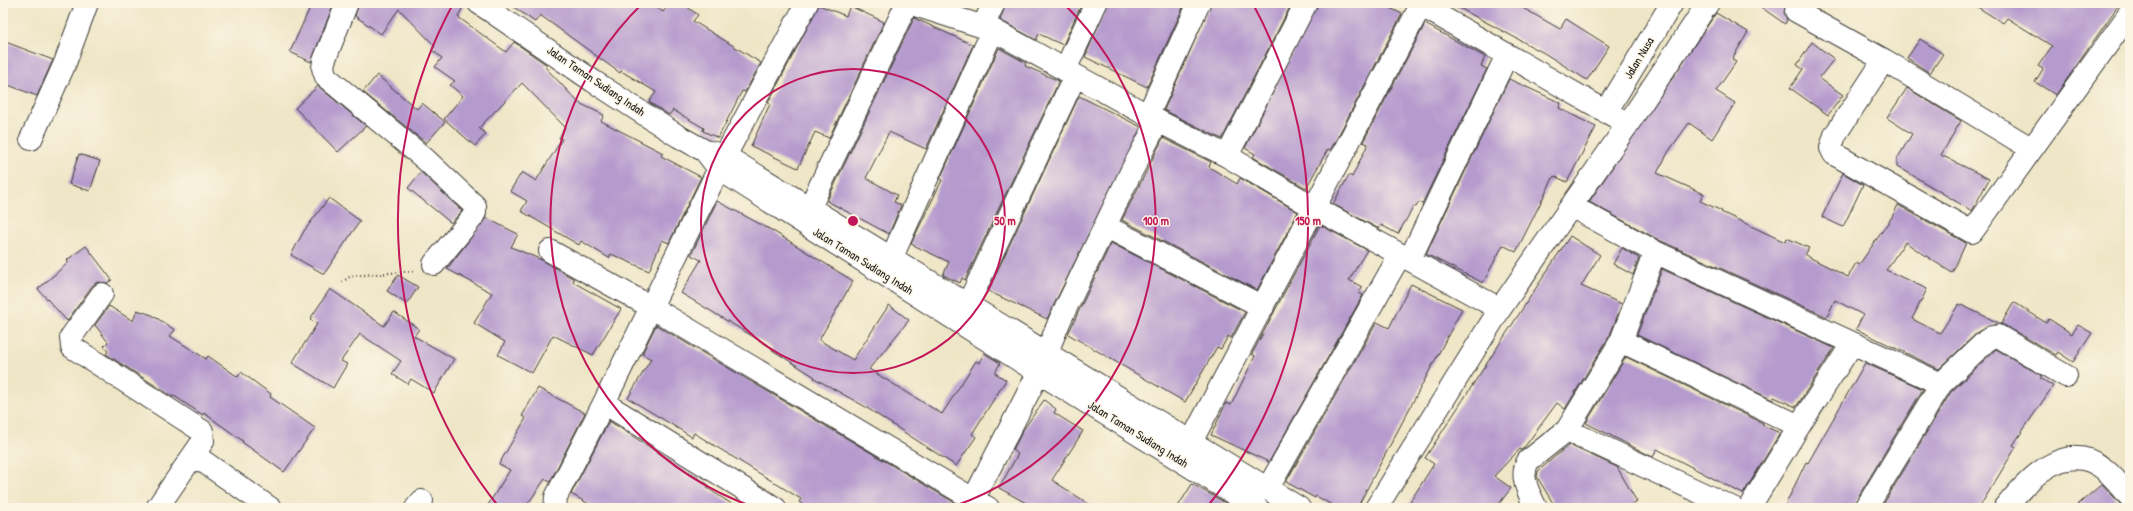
<svg xmlns="http://www.w3.org/2000/svg" width="2133" height="511" viewBox="0 0 2133 511" font-family="'Patrick Hand',sans-serif">
<style>
.building{fill:#b59acd}
.lines{fill:none;stroke-linecap:round;stroke-linejoin:round}
.street-casing{stroke:#3c3a36;stroke-width:24}
.path{stroke:#3c3a36;stroke-width:2.5;stroke-dasharray:1 3;stroke-linecap:butt}
.street{stroke:#fff;stroke-width:22}
.ring{fill:none;stroke:#c2185b;stroke-width:2}
.labels{text-anchor:middle;stroke-width:3;stroke-linejoin:round;paint-order:stroke}
.street-label{font-size:12px;fill:#1c1c1c;stroke:#fcf5e5}
.centre{fill:#c2185b;stroke:#fcf5e5;stroke-width:2}
.ring-label{font-size:12px;text-anchor:middle;font-weight:bold;fill:#c2185b;stroke:#fcf5e5;stroke-width:3;stroke-linejoin:round;paint-order:stroke}
</style>
<rect width="100%" height="100%" fill="#fcf5e5"/>
<filter id="ink" filterUnits="userSpaceOnUse"><feTurbulence type="fractalNoise" baseFrequency=".025" numOctaves="2"/><feDisplacementMap in="SourceGraphic" scale="8" xChannelSelector="R" yChannelSelector="G"/><feConvolveMatrix kernelMatrix="1 2 1 2 8 2 1 2 1" color-interpolation-filters="sRGB"/></filter>
<filter id="wash" filterUnits="userSpaceOnUse"><feTurbulence type="fractalNoise" baseFrequency=".012" numOctaves="4" result="noise"/><feDisplacementMap in="SourceGraphic" scale="16" xChannelSelector="R" yChannelSelector="G"/><feGaussianBlur stdDeviation="0.9" result="paint"/><feColorMatrix in="noise" values="0 0 0 0 0 0 0 0 0 0 0 0 0 0 0 0 0 1.4 0 .05"/><feComposite in="paint" operator="in"/></filter>
<g filter="url(#wash)">
<rect width="100%" height="100%" fill="#eee6c6"/>
<g id="blocks">
<!-- building -->
<path class="building" d="M312 3H334L311 62 290 52Z
M359 3H465L458 17 506 52 514 42 547 65 545 67 579 103 604 115 601 121 663 153 661 156 701 177 669 243 662 240 649 271 611 254 609 258 581 241 579 245 521 211 527 201 510 191 522 172 536 181 562 139 559 138 565 127 522 83 479 128 486 134 475 146 444 119 463 96 450 85 455 81 435 67 442 58 432 50 435 46 399 9 381 34 355 16Z
M508 3H651L663 12 670 3H682L698 15 693 21 761 63 745 92 742 91 718 138 703 131 704 128 673 110 669 115 649 102 656 92 621 71 620 73 540 15 535 22Z
M1006 3H1082L1063 45 1039 34 1036 40 1000 20Z
M1108 3H1185L1147 87 1085 57Z
M1211 3H1292L1222 139 1164 110Z
M1318 3H1393L1390 8 1402 14 1335 142 1330 150 1328 149 1306 188 1253 157 1255 154 1245 148Z
M1450 3H1514L1560 29 1566 19 1609 46 1587 80 1544 53Z
M1755 3H1787L1784 12 1787 20 1785 24Z
M1971 3H2120L2056 95 2035 82 2043 69 2038 66 2052 46 2007 18 2003 23Z
M819 5 846 16 850 6 884 22 829 138 815 132 798 168 751 146 770 104 768 103Z
M1716 13 1748 32 1732 59 1736 62 1716 91 1735 103 1712 139 1689 123 1669 151 1657 173 1704 194 1700 201 1722 211 1721 212 1785 242 1787 238 1809 248 1805 255 1848 277 1856 263 1859 265 1892 217 1898 205 1966 243 1952 273 1905 242 1886 270 1927 289 1912 319 1940 333 1959 304 2001 324 2014 302 2046 323 2049 319 2072 334 2078 325 2092 333 2073 362 2058 352 2056 355 2004 325 1996 324 1979 331 1939 369 1856 329 1863 315 1835 300 1827 317 1661 241 1589 202Z
M914 18 973 45 926 149 889 132 866 178 897 195 894 202 901 205 889 234 827 201Z
M1425 24 1485 57 1481 66 1487 69 1422 204 1419 202 1416 207 1414 206 1398 234 1381 225 1379 229 1333 204 1349 175 1352 177 1368 144 1363 142Z
M1920 39 1943 54 1930 73 1907 58Z
M3 41 53 60 37 96 3 83Z
M1812 42 1834 59 1819 78 1843 95 1828 115 1790 88 1803 69 1797 65Z
M999 48 1026 63 1025 66 1059 81 965 280 962 278 960 283 943 275 949 262 911 244 942 180 940 179Z
M377 75 417 109 422 103 445 122 426 143 363 92Z
M1509 79 1561 103 1559 108 1596 127 1567 182 1554 176 1516 252 1503 245 1483 283 1426 254Z
M318 86 366 126 338 152 295 108Z
M1907 88 1961 121 1941 155 1989 179 1972 211 1897 166V159L1912 134 1887 118Z
M1079 96 1141 127 1047 319 988 291Z
M1163 138 1211 162 1209 167 1237 184 1240 178 1298 212 1257 290 1122 220Z
M79 154 100 161 90 191 69 184Z
M421 172 462 211 451 223 408 188Z
M1843 173 1863 185 1843 227 1822 217Z
M329 198 360 221 324 274 291 255 304 231Z
M717 201 773 231 853 281 819 340 853 360 889 305 909 320 869 369 942 414 976 361 979 363 984 353 1000 363 995 373 1006 380 972 434 976 437 956 466 864 406 814 378 815 377 772 350V348L681 293 701 260 691 255Z
M486 218 518 234 511 247 542 260 574 279 573 282 621 309 593 355 553 335 532 373 498 355 505 342 474 323 492 293 447 269Z
M1320 225 1367 250 1349 280 1362 287 1359 293 1363 295 1269 462 1211 435 1226 403 1231 405 1255 356 1252 354Z
M1570 236 1600 255 1581 286 1622 304 1610 335 1565 409 1557 403 1523 449 1521 450 1520 449 1494 476 1511 488 1496 508H1406L1434 464 1425 458Z
M1111 243 1245 312 1231 338 1228 336 1221 349 1217 347 1185 402 1068 334Z
M86 246 112 280 107 283 97 282 92 286 67 321 38 289 69 262 67 260Z
M1622 248 1639 258 1633 275 1613 264Z
M1662 269 1834 348 1796 407 1774 397 1773 400 1637 335Z
M398 275 418 287 407 304 387 291Z
M1411 284 1462 309 1357 508H1337L1316 496 1315 498 1286 482 1377 322 1389 328Z
M330 289 384 326 394 312 419 329 414 336 454 359 434 393 411 379 408 384 392 374 401 361 360 334 341 361 347 364 333 388 292 363 317 324 310 319Z
M109 306 133 321 137 310 152 315 175 330 170 336 206 359 208 356 238 377 241 372 271 394 270 397 315 428 284 472 242 442 243 441 204 413 203 415 174 396 173 397 106 354 108 351 104 346 108 342 95 325Z
M656 325 957 504V508H808L799 502 801 499 694 433 692 437 628 398 651 359 642 354Z
M1996 349 2042 376 2040 378 2053 386 2013 445 2016 447 1979 508H1881L1951 392Z
M1626 357 1763 423 1762 425 1780 433 1743 494 1657 449 1653 457 1586 423Z
M1865 363 1923 389 1855 502 1854 508H1784L1806 462 1808 463Z
M538 388 585 413 550 482 545 479 525 508H486L510 470 499 464 526 418 522 416Z
M1044 400 1056 409 1054 413 1083 431 1052 480 1095 508H1035L999 488 1018 454 1013 450 1023 430Z
M609 421 709 485 707 488 738 508H596L571 494Z
M1569 445 1617 467 1637 502 1627 508H1556L1537 477 1538 471Z
M1192 484 1222 501 1233 508H1177Z
M2102 484 2124 508H2074Z"/>
</g>
</g>
<g filter="url(#ink)">
<use href="#blocks" fill-opacity="0" stroke="#3c3a36" stroke-width="1"/>
<g class="lines">
<defs>
<path id="street" d="M347 3 324 61 323 68 326 77 425 159 475 206V212L472 218 434 264
M479 3 593 81 678 136 705 151 719 169 1025 364 1257 508
M909 3 993 30 1158 121 1227 156 1315 208 1500 309 1376 508
M1417 3 1628 124
M1796 11 1884 60 2032 149
M983 26 994 3
M1884 60 1835 135 1831 148 1834 154 1972 232 2130 13
M1065 70 1096 3
M1606 112 1672 3
M1148 115 1199 3
M31 139 65 63 87 3
M710 152 725 156 1299 508
M1227 156 1306 3
M810 207 907 3
M1105 226 1263 307
M550 251 651 307 988 508
M1655 252 1941 384 1866 508
M892 257 993 30
M1410 259 1507 55
M102 294 71 337 72 347 202 431 203 441 157 508
M968 304 1075 76
M1500 309 1628 124 1708 3
M1621 341 1799 426
M1941 384 1986 341 1992 337 1998 336 2066 376
M604 403 775 508
M1567 430 1621 341 1655 252 1571 206
M1191 442 1421 5
M194 455 270 508
M1268 488 1400 255
M416 508 422 501
M555 508 556 497 604 403 725 156 807 3
M969 508 1039 372 1060 320 1131 172 1158 121
M1536 508C1529 493 1519 477 1528 461L1567 430 1733 508
M1749 508 1799 426 1852 344
M2005 508C2028 479 2066 438 2104 469 2114 477 2122 487 2130 497"/>
</defs>
<!-- street casing -->
<use href="#street" class="street-casing"/>
<!-- path -->
<path class="path" d="M342 282 351 276 415 271"/>
<!-- street -->
<use href="#street" class="street"/>
</g>
</g>
<!-- distance rings -->
<g class="ring">
<circle cx="853" cy="221" r="152"/>
<path d="M754 507A303 303 0 0 1 643 3M1063 3A303 303 0 0 1 952 507"/>
<path d="M499 507A455 455 0 0 1 453 4M1253 4A455 455 0 0 1 1207 507"/>
</g>
<g class="labels">
<!-- street labels -->
<g class="street-label">
<text transform="translate(1639 58) rotate(-59)" y="4">Jalan Nusa</text>
<text transform="translate(596 81) rotate(34)" y="4">Jalan Taman Sudiang Indah</text>
<text transform="translate(863 261) rotate(32)" y="4">Jalan Taman Sudiang Indah</text>
<text transform="translate(1138 434) rotate(32)" y="4">Jalan Taman Sudiang Indah</text>
</g>
</g>
<circle cx="853" cy="221" r="6" class="centre"/>
<g class="ring-label">
<text x="1005" y="225">50 m</text>
<text x="1156" y="225">100 m</text>
<text x="1308" y="225">150 m</text>
</g>
<!-- margin -->
<rect width="2133" height="511" fill="none" stroke="#fcf5e5" stroke-width="16"/>
</svg>
